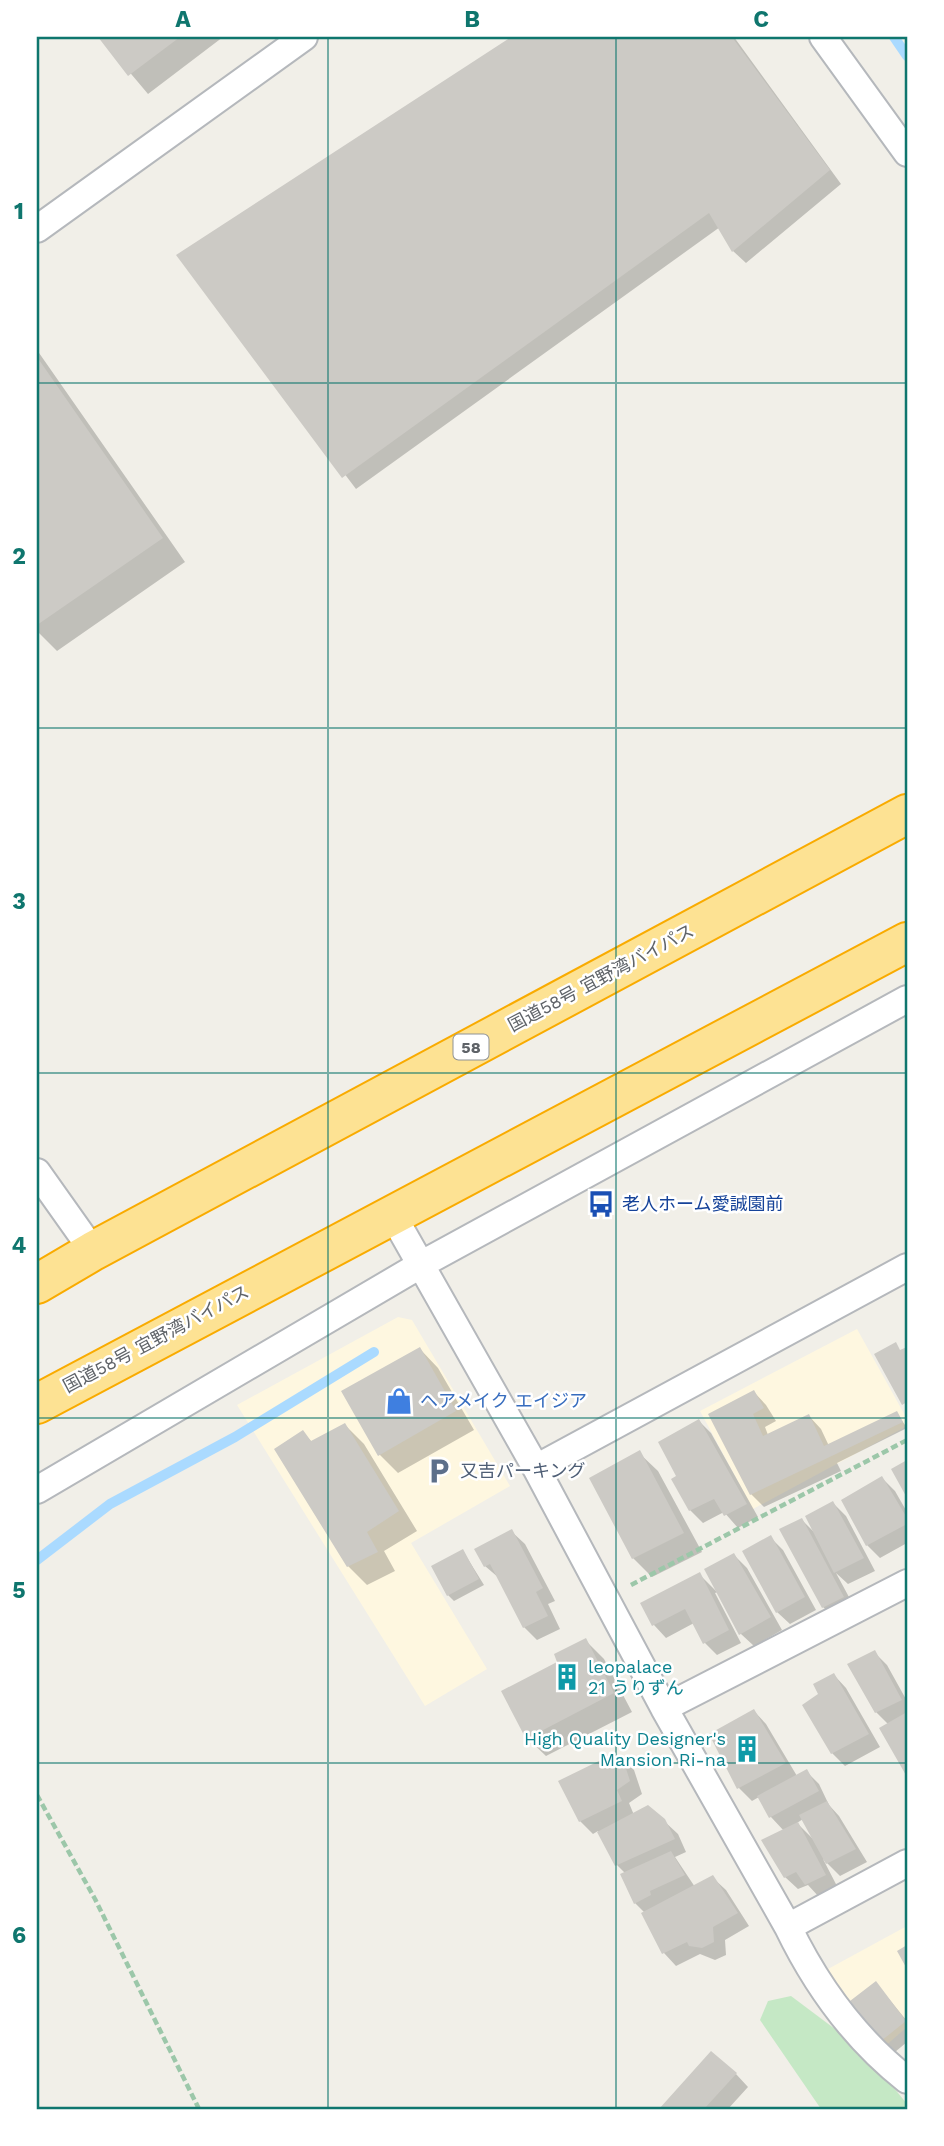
<svg xmlns="http://www.w3.org/2000/svg" width="944" height="2146" viewBox="0 0 944 2146" font-family="'Work Sans','Noto Sans JP',sans-serif">
<style>
.commercial{fill:#fef7e0}
.green{fill:#c5e8c5}
.shadow{fill:#0003;fill-rule:evenodd}
.lines{fill:none;stroke-linecap:round;stroke-linejoin:round}
.stream{stroke:#aadaff;stroke-width:10}
.building{fill:#cccac5}
.street-casing{stroke:#b5b8bc;stroke-width:30}
.highway-casing{stroke:#f9ab00;stroke-width:42}
.path{stroke:#9cc7a9;stroke-width:4.5;stroke-dasharray:7 3.5;stroke-linecap:butt}
.street{stroke:#fff;stroke-width:26}
.highway{stroke:#fde293;stroke-width:38}
.grid{fill:none;stroke:#0f766e;stroke-width:2;stroke-opacity:0.55}
.labels{text-anchor:middle;stroke-width:5;stroke-linejoin:round;paint-order:stroke}
.shield{fill:#fff;stroke:#8f9295;stroke-width:2}
.shield-label{font-size:16px;font-weight:bold;fill:#5f6368}
.street-label{font-size:18px;fill:#5f6368;stroke:#fff}
.transit-label{font-size:18px;fill:#164399;stroke:#fff;text-anchor:start}
.shop-label{font-size:18px;fill:#366cbe;stroke:#fff;text-anchor:start}
.service-label{font-size:18px;fill:#4e5e75;stroke:#fff;text-anchor:start}
.culture-label{font-size:18px;fill:#0d838f;stroke:#fff;text-anchor:start}
.neatline{fill:none;stroke:#0f766e;stroke-width:2.5}
.grid-label{font-size:23px;text-anchor:middle;font-weight:bold;fill:#0f766e}
</style>
<rect width="100%" height="100%" fill="#f1efe8"/>
<!-- commercial -->
<path class="commercial" d="M398 1317 412 1320 510 1486 411 1543 487 1669 425 1706 237 1405Z
M857 1329 907 1419V1426L753 1509 700 1411Z
M907 1926V2027L883 2048 841 2001 828 1969Z"/>
<!-- green -->
<path class="green" d="M791 1996 863 2050 907 2104V2109H821L760 2020 768 2001Z"/>
<!-- shadow -->
<path class="shadow" d="M100 37H223L148 94Z
M515 37H734L841 184 746 263 733 251 720 227 356 489 179 255Z
M37 350 185 562 57 651 37 631Z
M420 1349 438 1368 474 1430 398 1473 379 1454Z
M754 1392 766 1405 776 1421 765 1427 768 1435 809 1416 821 1429 829 1446 897 1413 907 1428 837 1463 841 1471 764 1507 751 1494 710 1415Z
M699 1421 711 1433 758 1517 738 1528 724 1512 703 1523 690 1510 679 1477Z
M345 1425 364 1444 417 1531 384 1551 395 1571 367 1585 348 1566 277 1450 303 1433 312 1442Z
M639 1453 658 1471 702 1552 652 1577 633 1558Z
M882 1478 895 1491 907 1512V1543L880 1558 867 1545Z
M833 1503 846 1516 875 1571 848 1584 836 1573 856 1610 836 1619 823 1607 802 1520 816 1534Z
M512 1532 525 1544 555 1601 548 1604 560 1629 537 1640 524 1627 499 1578 485 1566Z
M770 1537 783 1550 816 1610 790 1624 777 1612Z
M463 1551 484 1585 454 1601 448 1595Z
M734 1555 747 1568 782 1630 754 1646 741 1634 718 1592 715 1593 741 1643 717 1655 705 1643 694 1623 666 1638 654 1625 642 1604 699 1574 717 1592Z
M585 1640 604 1659 632 1712 546 1756 527 1738 560 1663Z
M874 1652 887 1665 907 1701V1773L881 1729 889 1725 876 1712Z
M834 1675 846 1688 880 1747 845 1766 832 1753 804 1705 820 1695Z
M754 1711 766 1724 797 1776 806 1771 819 1784 829 1805 839 1816 867 1862 840 1876 823 1859 838 1888 819 1897 808 1885 798 1889 785 1877 784 1831 771 1817 759 1797 752 1801 739 1788 711 1735ZM803 1819 813 1839 797 1823Z
M622 1758 634 1770 642 1794 629 1803 634 1815 664 1821 678 1834 686 1852 675 1857 695 1887 713 1878 726 1890 749 1926 725 1940 726 1955 715 1960 700 1954 676 1966 664 1953 645 1913 635 1903 626 1874 617 1865 598 1831 593 1834 580 1821 606 1764Z
M876 1983 907 2021V2042L895 2052 882 2039Z
M736 2074 748 2087 728 2109 663 2108Z"/>
<g class="lines">
<!-- stream -->
<path class="stream" d="M894 37 907 56
M37 1560 110 1504 235 1437 374 1352"/>
</g>
<!-- building -->
<path class="building" d="M98 37H180L128 76Z
M511 37H732L830 170 732 252 709 213 342 478 176 255Z
M37 357 163 538 37 625Z
M896 1342 900 1350 907 1347V1402L902 1405 874 1354Z
M420 1347 456 1411 378 1456 341 1391Z
M754 1390 764 1408 753 1414 763 1436 809 1414 824 1446 897 1411 903 1422 750 1495 708 1414Z
M699 1419 747 1504 724 1516 714 1499 689 1511 671 1479 676 1476 658 1442Z
M345 1423 399 1511 367 1532 378 1552 347 1567 274 1449 303 1430 311 1441Z
M640 1450 684 1533 632 1559 589 1478Z
M907 1460V1498L891 1469Z
M882 1476 907 1518V1524L866 1546 841 1500Z
M833 1501 864 1558 834 1573 805 1516Z
M802 1518 844 1597 822 1608 779 1529Z
M512 1529 543 1588 536 1592 548 1616 523 1628 490 1564 484 1567 474 1549Z
M771 1535 805 1597 776 1613 742 1551Z
M463 1549 479 1579 447 1596 431 1566Z
M734 1553 771 1617 739 1635 704 1569Z
M700 1572 729 1630 703 1644 685 1609 652 1626 640 1603Z
M586 1638 614 1693 526 1739 501 1691 557 1662 554 1654Z
M875 1650 902 1700 875 1713 847 1664Z
M834 1673 869 1734 831 1754 802 1705 818 1694 813 1684Z
M754 1709 786 1763 737 1789 709 1734Z
M907 1712V1777L879 1728Z
M622 1756 630 1781 617 1790 622 1801 579 1822 558 1781 603 1759 605 1763Z
M807 1769 819 1791 769 1818 757 1796Z
M827 1801 856 1849 826 1864 799 1815Z
M648 1805 665 1819 675 1839 615 1866 597 1832Z
M798 1822 826 1875 805 1885 796 1872 784 1878 761 1840Z
M671 1851 685 1875 650 1891 651 1895 634 1904 620 1874Z
M713 1875 738 1913 713 1927 714 1942 702 1948 689 1946 687 1942 662 1954 641 1913Z
M907 1945V1969L897 1951Z
M876 1981 906 2021 881 2041 850 2001Z
M711 2051 737 2073 704 2109H659Z"/>
<g class="lines">
<defs>
<path id="street" d="M823 37 907 153
M37 229 304 37
M37 1172 93 1251
M392 1214 536 1468 664 1708 788 1927 907 1863
M536 1468 907 1267
M37 1490 422 1264 907 999
M664 1708 907 1583
M788 1927C817 1987 855 2039 907 2080"/>
<path id="highway" d="M37 1284 93 1251 907 814
M37 1404 907 942"/>
</defs>
<!-- street casing -->
<use href="#street" class="street-casing"/>
<!-- highway casing -->
<use href="#highway" class="highway-casing"/>
<!-- path -->
<path class="path" d="M631 1585 907 1440
M37 1795 95 1899 199 2109"/>
<!-- street -->
<use href="#street" class="street"/>
<!-- highway -->
<use href="#highway" class="highway"/>
</g>
<!-- grid -->
<path class="grid" d="M328 37V2109M616 37V2109M37 383H907M37 728H907M37 1073H907M37 1418H907M37 1763H907"/>
<!-- icons -->
<defs>
<symbol id="bus-bare" viewBox="-9 -9 18 18"><path d="M-5-6H5V4H4V6H2V4H-2V6H-4V4H-5ZM-3.5-4V0h7V-4ZM-3.5 1.2v1.5H-2V1.2ZM2 1.2v1.5H3.5V1.2Z" fill="#1a4fb4" stroke="#fff" stroke-width="2.5" paint-order="stroke"/></symbol>
<symbol id="shop-bare" viewBox="-9 -9 18 18"><path d="M-5-2.5h2.3a2.7 3.5 0 0 1 5.4 0H5L5.5 6h-11ZM-1.5-2.5h3a1.5 2.3 0 0 0-3 0Z" fill="#3f7fe0" stroke="#fff" stroke-width="2.5" paint-order="stroke"/></symbol>
<symbol id="parking-bare" viewBox="-9 -9 18 18"><path d="M-3.5-5.5H1a3.5 3.5 0 0 1 0 7H-1V5.5H-3.5ZM-1-3.4V-.6H.8a1.4 1.4 0 0 0 0-2.8Z" fill="#5c6f8a" stroke="#fff" stroke-width="2.5" paint-order="stroke"/></symbol>
<symbol id="building-bare" viewBox="-9 -9 18 18"><path d="M-4-6H4V6H1V3H-1V6H-4ZM-2.5-4.3h1.7v1.8h-1.7ZM.8-4.3h1.7v1.8H.8ZM-2.5-1h1.7V.8h-1.7ZM.8-1h1.7V.8H.8Z" fill="#0f9aa8" stroke="#fff" stroke-width="2.5" paint-order="stroke"/></symbol>
</defs>
<g fill-rule="evenodd">
<use href="#bus-bare" x="582" y="1185" width="38" height="38"/>
<use href="#shop-bare" x="380" y="1382" width="38" height="38"/>
<use href="#parking-bare" x="420" y="1452" width="38" height="38"/>
<use href="#building-bare" x="548" y="1658" width="38" height="38"/>
<use href="#building-bare" x="728" y="1730" width="38" height="38"/>
</g>
<g class="labels">
<!-- shield labels -->
<rect class="shield" x="453.5" y="1034.5" width="35" height="25" rx="5"/>
<g class="shield-label">
<text x="471" y="1053">58</text>
</g>
<!-- street labels -->
<g class="street-label">
<text transform="translate(601 978) rotate(-28)" y="6">国道58号 宜野湾バイパス</text>
<text transform="translate(156 1339) rotate(-28)" y="6">国道58号 宜野湾バイパス</text>
</g>
<!-- transit labels -->
<g class="transit-label">
<text x="622" y="1210">老人ホーム愛誠園前</text>
</g>
<!-- shop labels -->
<g class="shop-label">
<text x="420" y="1407">ヘアメイク エイジア</text>
</g>
<!-- service labels -->
<g class="service-label">
<text x="460" y="1477">又吉パーキング</text>
</g>
<!-- culture labels -->
<g class="culture-label">
<text x="588" y="1673">leopalace<tspan x="588" dy="21">21 うりずん</tspan></text>
<text x="726" y="1745" text-anchor="end">High Quality Designer's<tspan x="726" dy="21">Mansion Ri-na</tspan></text>
</g>
</g>
<!-- border -->
<rect width="944" height="2146" fill="none" stroke="#ffffff" stroke-width="77"/>
<rect x="38" y="38" width="868" height="2070" class="neatline"/>
<g class="grid-label">
<text x="183" y="27">A</text>
<text x="472" y="27">B</text>
<text x="761" y="27">C</text>
<text x="19" y="219">1</text>
<text x="19" y="564">2</text>
<text x="19" y="909">3</text>
<text x="19" y="1253">4</text>
<text x="19" y="1598">5</text>
<text x="19" y="1943">6</text>
</g>
</svg>
